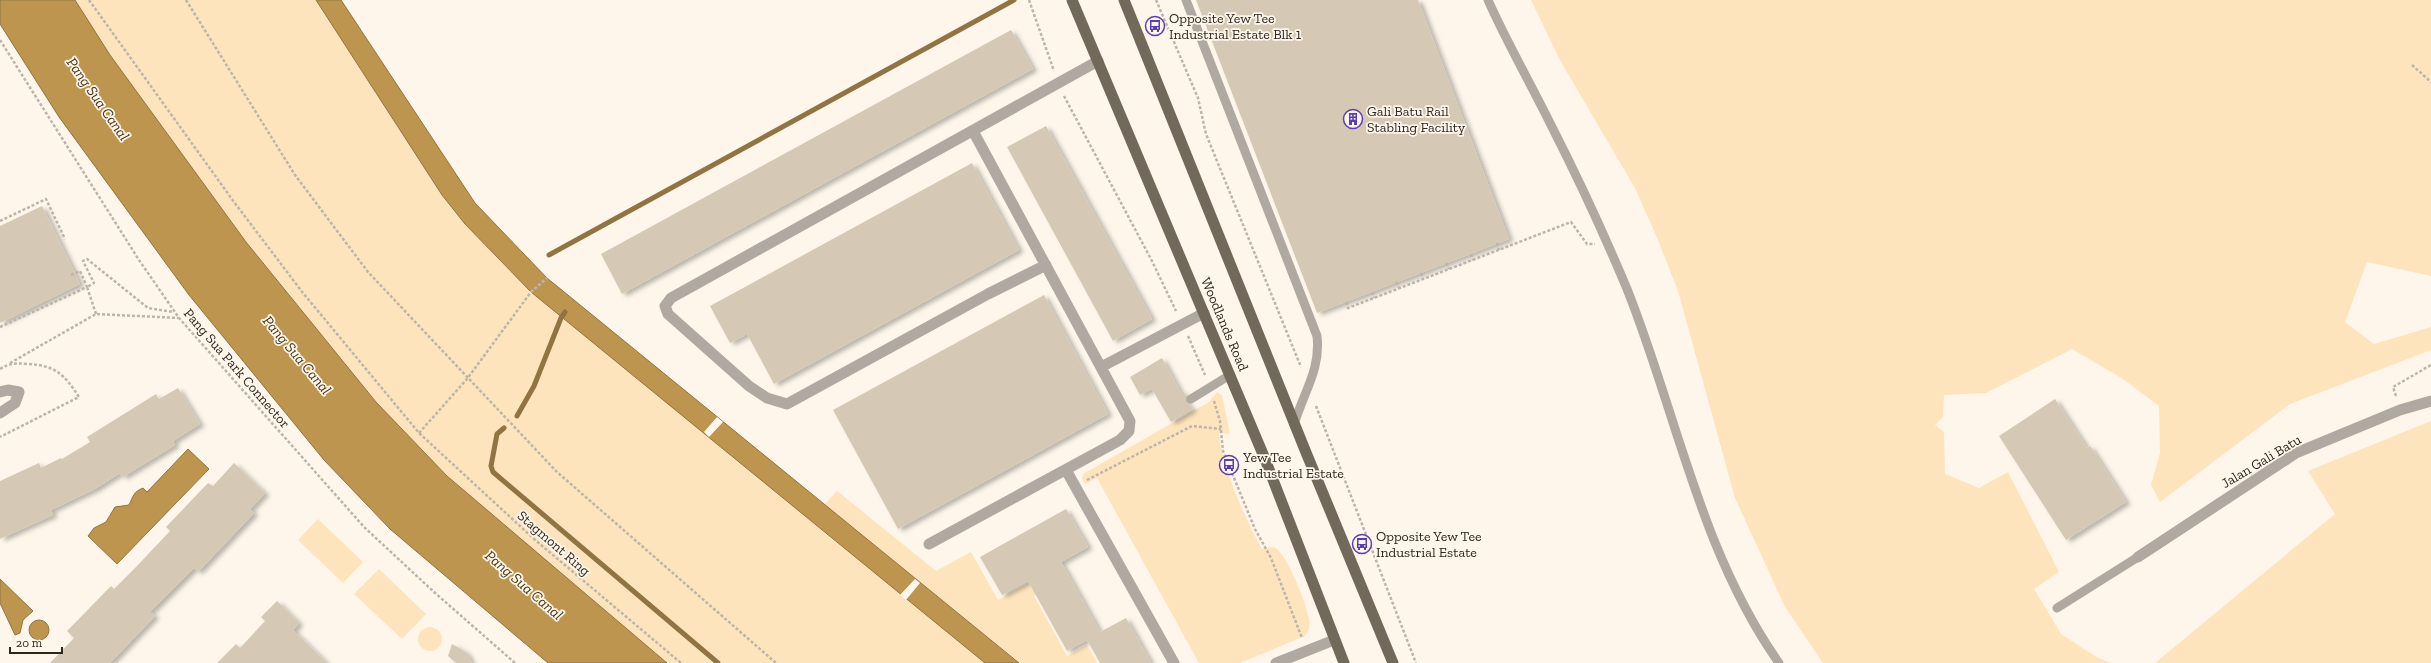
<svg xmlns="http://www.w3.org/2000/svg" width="2431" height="663" viewBox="0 0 2431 663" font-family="'Zilla Slab',serif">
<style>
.green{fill:#fde4bc}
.water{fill:#bd954f;stroke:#917441}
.pier{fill:#fef6ea}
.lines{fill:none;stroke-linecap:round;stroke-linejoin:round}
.stream{stroke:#917441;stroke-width:5}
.building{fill:#d5c9b5;filter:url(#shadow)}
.path{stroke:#bcb5ab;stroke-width:2.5;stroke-dasharray:3 2;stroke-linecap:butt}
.service{stroke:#afa9a1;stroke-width:9}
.minor{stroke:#afa9a1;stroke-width:11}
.tertiary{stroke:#afa9a1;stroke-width:11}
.primary{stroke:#72695a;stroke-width:11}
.labels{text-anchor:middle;stroke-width:3.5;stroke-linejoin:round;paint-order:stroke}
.poi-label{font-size:14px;fill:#2b261f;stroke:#fef6ea;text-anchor:start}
.street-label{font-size:14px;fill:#2b261f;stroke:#fef6ea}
.water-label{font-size:15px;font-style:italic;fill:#473516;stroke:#fef6ea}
</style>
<defs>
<filter id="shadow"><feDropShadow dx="4.5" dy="2.5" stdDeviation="2" flood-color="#0004"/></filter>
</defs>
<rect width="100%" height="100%" fill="#fef6ea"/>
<!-- green -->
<path class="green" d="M75 0H316L442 195 465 224 529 289 985 663H667L447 476 376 402 246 242 110 55Z
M1531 0H2431V276L2367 262 2345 322 2374 344 2431 327V350L2290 404 2160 502 2151 485 2160 453 2159 406 2123 379 2072 349 1986 393 1944 395 1943 417 1935 425 1944 432 1945 474 1979 488 2008 472 2059 572 2034 589 2061 634 2098 658 2112 663H1823L1785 607 1735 498 1678 291 1658 240 1635 188 1561 62Z
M1217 392 1222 395 1230 434 1219 433C1222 468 1245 518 1262 549 1268 548 1274 545 1279 551 1290 563 1306 603 1309 619 1311 626 1308 631 1305 636L1240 663H1199L1097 478 1085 484 1082 478 1083 474 1209 402Z
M2431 421V663H2155L2335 514 2308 471Z
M837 491 936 571 971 552 998 600 1041 576 1048 588 1034 596 1067 656 1087 645 1097 663H1019L824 505Z
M318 519 363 562 343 583 298 540Z
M379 569 426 614 402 639 354 594Z
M418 639a12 12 0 1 1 24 0a12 12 0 1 1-24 0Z"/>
<!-- water -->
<path class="water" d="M0 0H75L110 55 246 242 376 402 447 476 667 663H548L390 529 324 460 189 295 59 117 0 24Z
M316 0H341L475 203 547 278 1019 663H985L531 292 465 224 442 195Z
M188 449 209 469 117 564 88 536 94 528 106 522 115 507 129 505C133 497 133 492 143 488L147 492Z
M0 579 33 611 23 620 20 633 15 635 0 603Z
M29 630a10 10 0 1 1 20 0a10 10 0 1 1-20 0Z"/>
<!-- pier -->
<path class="pier" d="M717 417 723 422 709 437 704 432Z
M915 579 920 583 906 600 900 595Z"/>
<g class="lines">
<!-- stream -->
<path class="stream" d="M549 255 1014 0
M517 416 534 386 561 318 565 312
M504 428 497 434 491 466 493 472 718 663"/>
</g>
<!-- building -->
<path class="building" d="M1196 0H1418L1509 239 1317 313Z
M1011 30 1033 69 622 294 601 254Z
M1046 126 1152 319 1113 341 1007 147Z
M972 163 1019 250 774 384 747 334 730 343 710 306Z
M42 206 80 284 0 323V226Z
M1044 295 1108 414 898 529 833 410Z
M1162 358 1181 393 1183 391 1186 396V402L1193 409 1171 422 1152 389 1140 395 1130 377Z
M178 388 200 424 173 441 175 445 123 477 120 473 95 489 51 510 53 515 0 539V481L39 463 41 468 61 458 62 459 90 442 87 437 156 394 159 399Z
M2055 399 2087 448 2090 446 2126 502 2066 540 1999 436Z
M234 463 265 493 250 509 254 513 198 572 194 568 150 612 155 616 110 663H50L74 638 67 631 111 586 114 589 136 567 170 531 166 527 208 483 213 486Z
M1066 509 1088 547 1061 562 1100 632 1126 618 1151 663H1100L1087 640 1067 651 1028 581 1002 595 980 557Z
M277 601 299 623 293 630 327 663H217L236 644 240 648 265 621 261 617Z
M452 644 466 652 472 663H456L448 656Z"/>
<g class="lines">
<!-- path -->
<path class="path" d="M89 0 234 202 303 293 419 433 534 539 681 663
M186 0 295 175 368 272 557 472 776 663
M1029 0 1054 71
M1156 0 1198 98 1206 134 1301 367
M0 40 139 260 179 318 364 527 434 592 515 663
M2412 65 2431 82
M1064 96 1152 261 1176 311
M0 221 46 199 65 239
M1497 243 1499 250
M1471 254 1473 260
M1446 263 1449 269
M1421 273 1423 279
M1396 282 1399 288
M1372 292 1374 298
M1346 302 1348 308 1571 222 1587 244H1595
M96 314 87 287 94 283 83 261 87 259 148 308 174 312
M0 327 87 287 80 271 71 275
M1188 336 1205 375
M10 363 96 314 179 318
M0 369C10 363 16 363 27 364 55 365 64 374 79 397L0 437
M2396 396 2393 387 2431 365
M1214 401 1220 421 1223 451 1255 529 1271 558 1302 638
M1316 406 1416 663
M419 433 467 379 531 292 547 278
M1087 480 1192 426 1221 429"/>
<!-- service -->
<path class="service" d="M1186 0 1317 336C1321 370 1303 393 1294 425
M1488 0C1507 43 1531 84 1552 127 1579 180 1604 234 1627 289 1677 414 1700 551 1779 663
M1191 399 1230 375
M2057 608 2138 557"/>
<!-- minor -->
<path class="minor" d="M1046 265 988 294 787 404 767 398 749 386 668 314 665 306 671 298 1098 61
M1101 367 1204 313
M1066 470 1174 663
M929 544 1120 440 1129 431 1130 421 973 131
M2138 557 2296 453 2400 410 2431 401
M1276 663 1334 640"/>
<!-- tertiary -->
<path class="tertiary" d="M0 392 8 390 19 392 15 403 0 413"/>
<!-- primary -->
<path class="primary" d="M1072 0 1265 459 1344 663
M1124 0 1305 450 1393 663"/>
</g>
<!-- icons -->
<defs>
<symbol id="bus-ring" viewBox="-11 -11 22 22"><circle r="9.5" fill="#fef6ea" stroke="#5d3db5" stroke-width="1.5"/><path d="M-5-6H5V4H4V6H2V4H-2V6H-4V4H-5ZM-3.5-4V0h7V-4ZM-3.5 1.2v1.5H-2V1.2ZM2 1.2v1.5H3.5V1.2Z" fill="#5d3db5"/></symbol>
<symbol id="building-ring" viewBox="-11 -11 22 22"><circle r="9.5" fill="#fef6ea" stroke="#5d3db5" stroke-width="1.5"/><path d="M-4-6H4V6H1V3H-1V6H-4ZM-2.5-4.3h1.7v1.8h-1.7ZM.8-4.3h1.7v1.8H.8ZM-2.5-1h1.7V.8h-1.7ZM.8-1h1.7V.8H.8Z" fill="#5d3db5"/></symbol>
</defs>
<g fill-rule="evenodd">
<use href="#bus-ring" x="1144" y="15" width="22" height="22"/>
<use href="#building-ring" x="1342" y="108" width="22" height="22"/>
<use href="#bus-ring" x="1218" y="454" width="22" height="22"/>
<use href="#bus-ring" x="1351" y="533" width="22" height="22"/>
</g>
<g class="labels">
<!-- poi labels -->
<g class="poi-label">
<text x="1169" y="23">Opposite Yew Tee<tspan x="1169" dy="16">Industrial Estate Blk 1</tspan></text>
<text x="1367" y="116">Gali Batu Rail<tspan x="1367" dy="16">Stabling Facility</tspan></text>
<text x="1243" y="462">Yew Tee<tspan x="1243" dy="16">Industrial Estate</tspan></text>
<text x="1376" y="541">Opposite Yew Tee<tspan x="1376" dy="16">Industrial Estate</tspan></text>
</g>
<!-- street labels -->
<g class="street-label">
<text transform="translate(1225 324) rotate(67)" y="5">Woodlands Road</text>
<text transform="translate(237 368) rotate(49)" y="5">Pang Sua Park Connector</text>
<text transform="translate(2261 461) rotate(-31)" y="5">Jalan Gali Batu</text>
<text transform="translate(554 543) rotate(41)" y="5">Stagmont Ring</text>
</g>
<!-- water labels -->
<g class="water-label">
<text transform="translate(98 99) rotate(55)" y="5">Pang Sua Canal</text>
<text transform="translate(297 355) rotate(50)" y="5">Pang Sua Canal</text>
<text transform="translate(524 585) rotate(41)" y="5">Pang Sua Canal</text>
</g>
</g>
<!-- scale -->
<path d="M10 647v6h52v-6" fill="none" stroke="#2b261f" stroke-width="2"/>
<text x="16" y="647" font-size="12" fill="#2b261f" stroke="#fef6ea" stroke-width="3" paint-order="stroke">20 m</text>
</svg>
